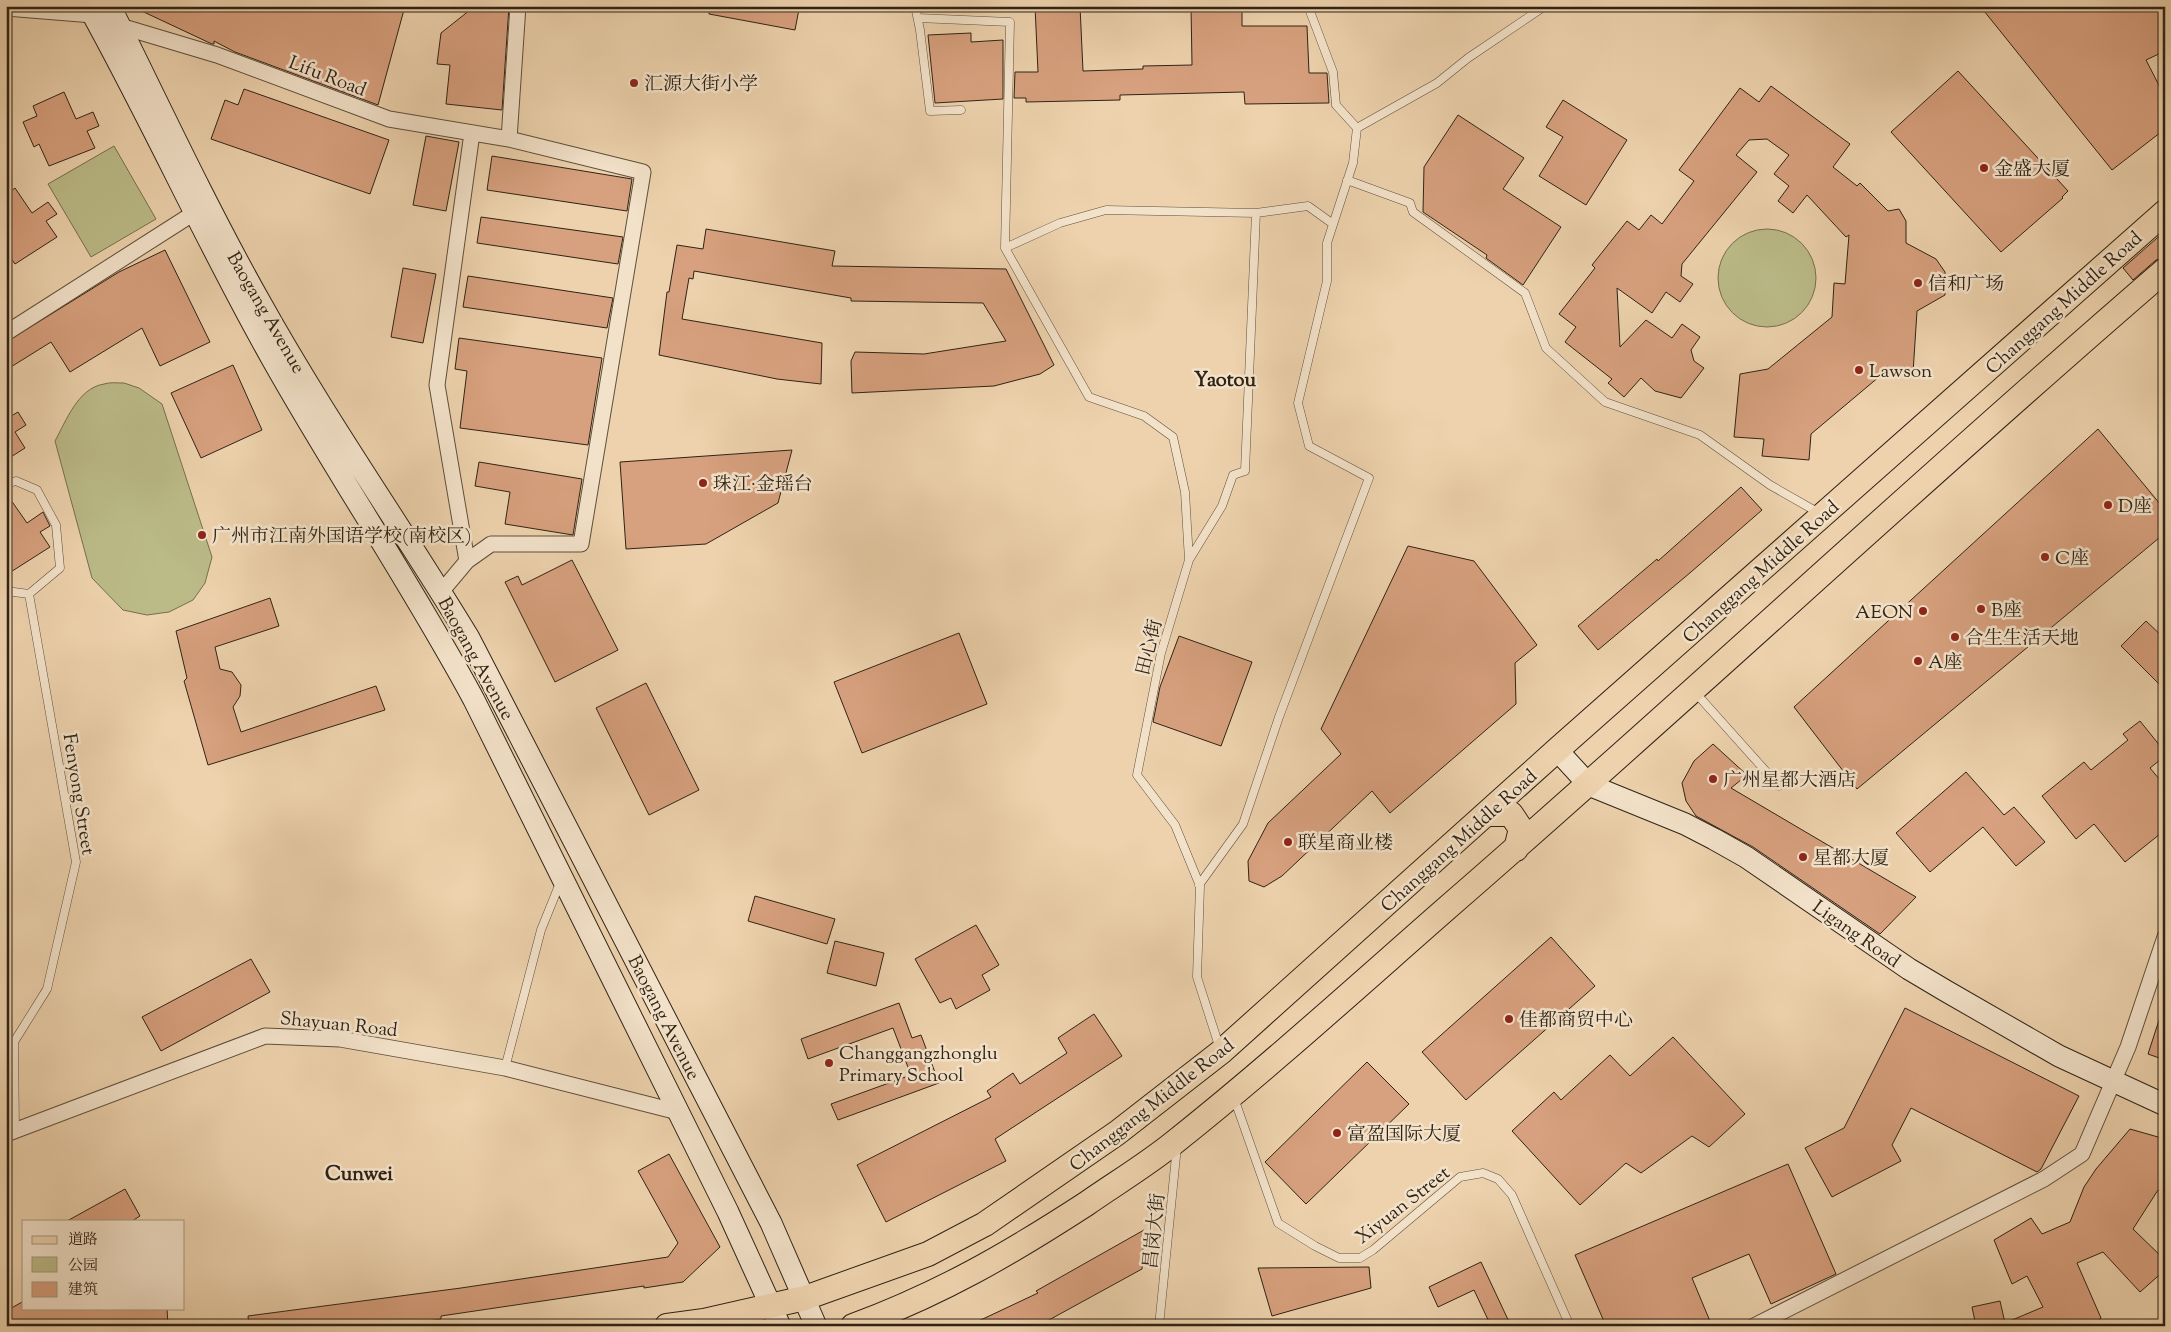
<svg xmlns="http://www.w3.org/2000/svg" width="2171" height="1332" viewBox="0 0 2171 1332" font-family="'Sorts Mill Goudy','Noto Serif SC',serif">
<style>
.green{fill:#bb8;stroke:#756f4e}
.building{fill:#d7a07e;stroke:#2f2315}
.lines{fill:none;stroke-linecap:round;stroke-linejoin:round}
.lane-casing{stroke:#5e4f3b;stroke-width:9}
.street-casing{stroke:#5e4f3b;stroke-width:17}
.secondary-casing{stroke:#2f2315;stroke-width:23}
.primary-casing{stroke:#2f2315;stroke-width:26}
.lane{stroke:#f3e2ca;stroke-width:8}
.street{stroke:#f3e2ca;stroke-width:15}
.secondary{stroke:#f3e2ca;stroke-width:21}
.primary{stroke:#edd2ad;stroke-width:24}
.poi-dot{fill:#8f2418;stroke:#f3e2ca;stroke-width:2}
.labels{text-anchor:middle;stroke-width:5;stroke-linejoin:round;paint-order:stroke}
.street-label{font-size:19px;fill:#2f2315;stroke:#f3e2ca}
.poi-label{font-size:19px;fill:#2f2315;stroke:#f3e2ca;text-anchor:start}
.neighbourhood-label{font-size:20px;font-weight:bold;fill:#2f2315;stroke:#f3e2ca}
</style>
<rect width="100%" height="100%" fill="#edd2ad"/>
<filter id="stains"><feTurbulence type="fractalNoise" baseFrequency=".004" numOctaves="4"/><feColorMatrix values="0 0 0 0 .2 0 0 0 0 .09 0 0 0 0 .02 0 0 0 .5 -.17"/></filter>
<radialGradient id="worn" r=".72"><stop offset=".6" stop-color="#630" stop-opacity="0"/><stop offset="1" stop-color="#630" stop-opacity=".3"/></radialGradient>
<!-- green -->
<path class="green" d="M114 146 156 219 91 257 48 184Z
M1718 278a49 49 0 1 1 98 0a49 49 0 1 1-98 0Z
M124 383 139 388 162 404 212 557 205 583 193 600 169 612 147 615 123 610 92 578 55 441C66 421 78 388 104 384 110 382 117 383 124 383Z"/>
<!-- building -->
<path class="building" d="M131 6H405L378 105 235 52 214 41V44H212Z
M475 6H509L502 110 446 104 450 65 437 64 441 33Z
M709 6H785L799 9 795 30 709 14Z
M1035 6H1080L1083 71 1143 69V66L1192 65 1191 6H1242V26H1307L1309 73H1327L1329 103 1245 104 1244 92 1120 95V100L1026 102V98H1014L1015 72H1038Z
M1980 6H2165V51L2146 60 2165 97V129L2112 170Z
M971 33V42L1003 40V99L935 103 928 35Z
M1958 71 2068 191 2062 197 2063 198 2001 252 1891 132Z
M1771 86 1850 144 1833 167 1857 186 1860 183 1888 211 1899 209 1906 221V243L1936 259 1945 272V295L1917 311 1913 373 1886 371 1811 434 1809 460 1762 456 1764 439 1734 437 1740 374 1768 369 1832 317 1834 283 1845 284 1849 235 1846 237 1807 195 1793 213 1778 201 1789 186 1774 174 1789 155 1767 139 1749 140 1736 155 1757 172 1682 264 1681 276 1693 284 1680 302 1666 292 1652 313 1617 288 1620 347 1646 320 1672 338 1682 324 1700 337 1691 350 1694 361 1704 368 1681 398 1655 391 1641 378 1624 397 1608 383 1612 379 1565 342 1576 327 1559 314 1595 268 1592 265 1627 221 1639 230 1651 215 1662 224 1694 181 1679 170 1740 88 1759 102Z
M244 89 389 140 370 194 211 139 225 100 238 105Z
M64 92 76 119 93 112 99 126 87 131 95 148 49 166 39 144 34 147 23 122 37 116 33 106Z
M1563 100 1627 140 1586 205 1539 176 1563 137 1546 127Z
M1458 115 1524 158 1503 189 1561 227 1523 285 1486 258 1487 255 1423 212 1424 167Z
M426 136 459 142 446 211 413 205Z
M492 156 632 179 627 211 487 190Z
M15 188 32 213 48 202 57 214 46 221 57 237 15 264 6 251V195Z
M481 217 623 237 618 264 477 243Z
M706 229 835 251 832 266 1006 269 1054 365 1040 374 994 386 852 393 851 361 855 352 924 354 1006 341 983 303 851 301V298L694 271 693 279 689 278 682 319 822 343 821 384 777 379 659 355 667 292H669L677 245 703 249Z
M2165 231V257L2156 260 2133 280 2123 268Z
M165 250 210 342 160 366 142 328 70 372 51 342 6 370V342L119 272Z
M403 268 436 274 423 343 391 337Z
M468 276 613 298 607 328 463 307Z
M459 338 602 358 588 445 460 428 467 371 455 369Z
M233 365 262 430 201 458 171 393Z
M18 412 26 425 15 432 25 448 6 460V419Z
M2098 429 2165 510V533L1857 789 1794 707Z
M792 450 778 503 706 544 626 549 620 462Z
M479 462 582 479 573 535 505 524 510 492 475 486Z
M1741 487 1762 510 1691 572 1598 650 1578 626 1657 559 1658 561Z
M6 493 27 523 43 512 50 526 40 532 50 547 6 575Z
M1408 546 1474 561 1537 645 1515 663 1516 704 1390 813 1372 791 1282 876 1264 887 1249 881 1248 861 1268 823 1341 754 1321 729Z
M572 560 618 650 555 682 505 582 518 576 522 585Z
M270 598 279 626 215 647 220 669 232 672 241 685 240 696 233 707 241 732 376 686 385 710 208 765 184 681 187 678 176 631Z
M2146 621 2165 639V690L2121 646Z
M959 633 987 704 862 753 834 682Z
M1179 636 1252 662 1221 746 1153 722 1160 687Z
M646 683 699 790 649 815 596 708Z
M2140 721 2165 752V756L2150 768 2165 786V830L2125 862 2094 824 2076 839 2042 796 2084 762 2091 770 2128 740 2123 734Z
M1713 744 1747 775 1731 788 1916 897 1880 934 1753 847 1696 816 1686 801 1682 783 1694 761Z
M1966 772 2004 815 2014 807 2045 842 2016 866 1983 827 1930 872 1896 833Z
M755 896 835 919 827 944 748 921Z
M976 925 999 965 982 975 990 990 956 1009 951 998 940 1003 915 959Z
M1551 937 1595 986 1466 1100 1422 1052Z
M835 941 884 953 876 986 827 973Z
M251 959 270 992 161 1051 142 1017Z
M899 1003 912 1038 921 1035 939 1083 838 1120 831 1104 911 1075 893 1028 808 1059 801 1039Z
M1905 1008 2079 1096 2041 1169 2037 1172 1911 1108 1892 1145 1901 1161 1832 1197 1805 1148 1844 1128Z
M2162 1011 2165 1012V1060L2148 1054Z
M1094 1014 1122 1056 995 1139 1006 1161 886 1222 857 1165 991 1097 987 1091 1013 1073 1020 1084 1067 1053 1058 1038Z
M1673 1037 1745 1114 1709 1147 1692 1136 1641 1173 1626 1163 1580 1205 1512 1131 1554 1092 1561 1100 1610 1055 1630 1076Z
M1367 1062 1409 1104 1306 1204 1265 1162Z
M2130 1129 2165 1139V1195L2158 1190 2133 1229 2165 1260V1270L2140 1292 2103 1252 2077 1263 2101 1318 2094 1326H1976L1972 1307 2000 1301 2005 1323 2043 1307 2027 1276 2012 1284 1994 1240 2031 1218 2042 1234 2070 1222 2084 1187 2096 1169Z
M669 1154 720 1247 683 1282 644 1288V1286L441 1316V1319L391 1326H249L248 1316 461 1288 668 1257 678 1243 638 1171Z
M1788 1164 1836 1274 1771 1304 1749 1254 1692 1278 1712 1326H1606L1575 1255Z
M125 1189 140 1216 132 1221H67Z
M1144 1230 1142 1269 1038 1326H968L1038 1293 1036 1291Z
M1481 1262 1511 1326H1491L1474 1290 1438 1307 1429 1287Z
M1369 1267 1371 1288 1272 1316 1258 1268Z
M24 1301V1308H167L168 1326H6V1311Z"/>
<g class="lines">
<defs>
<path id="lane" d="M915 6 920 30 930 111 961 110
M918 18 1010 22 1005 248 1089 397 1144 416 1173 437 1185 492 1189 560 1161 653 1137 775 1175 825 1200 886 1197 977 1220 1049
M1357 128 1437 83 1468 58 1545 6
M1347 180 1410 203 1413 212 1525 293 1546 348 1605 402 1700 435 1770 485 1819 513
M1005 248 1060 223 1106 210 1256 213 1308 206 1333 224
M6 484 16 481 37 490 56 525 60 568 29 594
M1189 560 1222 506 1233 475 1245 471 1256 213
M6 591 29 594 76 862 47 989 14 1042 15 1131
M1694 691 1779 786
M1199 885 1243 824 1279 717 1369 478 1309 446 1298 403 1327 281V243L1353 163 1357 128 1336 105 1333 72 1308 6
M505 1068 541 930 560 883
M1234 1098 1278 1223 1315 1246 1339 1258H1360L1373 1250 1460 1177 1483 1173 1498 1179 1512 1195 1570 1326
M1159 1326 1177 1146"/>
<path id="street" d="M6 8 93 15 120 26 217 55 389 119 509 139 518 6
M6 333 194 213
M467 561 491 544H581L643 172 509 139
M441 592 467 561 437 385 472 133
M6 1134 265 1036 340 1039 505 1068 678 1112
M1754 1326 2044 1179 2082 1154 2128 1047 2165 937"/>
<path id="secondary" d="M88 6C152 121 206 242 271 357 336 473 411 583 474 700L728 1212 780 1326
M110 6C159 105 206 206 260 302 324 417 401 526 469 638L771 1223 816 1326
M1557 750 1589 785 1685 824 1714 839 1746 857 1909 969 1946 991 2059 1056 2165 1105"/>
<path id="primary" d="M1487 814H1511L1521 829 1516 849
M667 1326 704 1321 805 1298 928 1254 985 1224 1117 1133 1221 1052 1557 750 2165 212
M853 1326C940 1294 1009 1254 1086 1204 1116 1183 1148 1164 1176 1141 1269 1067 1358 986 1447 908 1689 698 1922 479 2165 270"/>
</defs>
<!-- lane casing -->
<use href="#lane" class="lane-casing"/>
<!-- street casing -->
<use href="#street" class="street-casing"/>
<!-- secondary casing -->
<use href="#secondary" class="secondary-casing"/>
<!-- primary casing -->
<use href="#primary" class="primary-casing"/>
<!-- lane -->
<use href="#lane" class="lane"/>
<!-- street -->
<use href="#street" class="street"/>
<!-- secondary -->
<use href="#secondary" class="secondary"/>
<!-- primary -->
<use href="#primary" class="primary"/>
</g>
<!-- markers -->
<g class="poi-dot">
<circle cx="634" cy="83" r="5"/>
<circle cx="1984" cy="168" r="5"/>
<circle cx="1918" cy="283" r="5"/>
<circle cx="1859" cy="370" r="5"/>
<circle cx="703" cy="483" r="5"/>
<circle cx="2108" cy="505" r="5"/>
<circle cx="202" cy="535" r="5"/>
<circle cx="2045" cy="557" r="5"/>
<circle cx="1981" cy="609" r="5"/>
<circle cx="1923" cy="611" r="5"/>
<circle cx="1955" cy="637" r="5"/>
<circle cx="1918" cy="661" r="5"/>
<circle cx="1713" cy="779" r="5"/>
<circle cx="1288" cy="842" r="5"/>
<circle cx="1803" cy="857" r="5"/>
<circle cx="1509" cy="1019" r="5"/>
<circle cx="829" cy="1063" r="5"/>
<circle cx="1337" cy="1133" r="5"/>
</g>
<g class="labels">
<!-- street labels -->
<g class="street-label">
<text transform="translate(328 75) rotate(21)" y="7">Lifu Road</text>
<text transform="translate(2063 302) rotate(-42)" y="7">Changgang Middle Road</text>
<text transform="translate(267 312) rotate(60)" y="7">Baogang Avenue</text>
<text transform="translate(1760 571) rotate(-42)" y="7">Changgang Middle Road</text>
<text transform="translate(1148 647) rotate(-76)" y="7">田心街</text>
<text transform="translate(477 658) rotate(61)" y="7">Baogang Avenue</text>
<text transform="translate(80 794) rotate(81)" y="7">Fenyong Street</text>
<text transform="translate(1458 840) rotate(-42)" y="7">Changgang Middle Road</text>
<text transform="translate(1857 933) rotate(35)" y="7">Ligang Road</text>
<text transform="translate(665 1017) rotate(63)" y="7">Baogang Avenue</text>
<text transform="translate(339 1023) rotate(6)" y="7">Shayuan Road</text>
<text transform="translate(1151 1104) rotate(-38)" y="7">Changgang Middle Road</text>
<text transform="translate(1402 1204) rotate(-38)" y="7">Xiyuan Street</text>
<text transform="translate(1153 1231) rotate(-84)" y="7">昌岗大街</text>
</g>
<!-- poi labels -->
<g class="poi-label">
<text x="644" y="90">汇源大街小学</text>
<text x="1994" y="175">金盛大厦</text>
<text x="1928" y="290">信和广场</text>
<text x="1869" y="377">Lawson</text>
<text x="713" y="490">珠江·金瑶台</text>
<text x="2118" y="512">D座</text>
<text x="212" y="542">广州市江南外国语学校(南校区)</text>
<text x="2055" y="564">C座</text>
<text x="1991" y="616">B座</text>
<text x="1913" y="618" text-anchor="end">AEON</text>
<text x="1965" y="644">合生生活天地</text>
<text x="1928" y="668">A座</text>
<text x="1723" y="786">广州星都大酒店</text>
<text x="1298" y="849">联星商业楼</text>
<text x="1813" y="864">星都大厦</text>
<text x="1519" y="1026">佳都商贸中心</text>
<text x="839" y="1059">Changgangzhonglu<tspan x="839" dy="22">Primary School</tspan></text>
<text x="1347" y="1140">富盈国际大厦</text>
</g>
<!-- neighbourhood labels -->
<g class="neighbourhood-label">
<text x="1225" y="386">Yaotou</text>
<text x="359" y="1180">Cunwei</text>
</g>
</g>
<!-- margin -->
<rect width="2171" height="1332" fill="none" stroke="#edd2ad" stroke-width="25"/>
<rect x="8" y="8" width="2156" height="1317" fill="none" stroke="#2f2315" stroke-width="2.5"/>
<rect x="12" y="12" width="2146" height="1307" fill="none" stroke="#2f2315"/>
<!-- legend -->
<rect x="22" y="1220" width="162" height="90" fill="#f3e2ca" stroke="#a59682"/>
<rect x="32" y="1236" width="25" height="8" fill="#edd2ad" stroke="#a59682"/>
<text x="68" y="1244" font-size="15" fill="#2f2315">道路</text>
<rect x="32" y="1257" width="25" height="15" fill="#bbbb88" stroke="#a59682"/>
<text x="68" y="1270" font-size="15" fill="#2f2315">公园</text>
<rect x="32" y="1282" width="25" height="15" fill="#d7a07e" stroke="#a59682"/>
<text x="68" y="1294" font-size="15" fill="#2f2315">建筑</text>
<rect width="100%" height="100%" filter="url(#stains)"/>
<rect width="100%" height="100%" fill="url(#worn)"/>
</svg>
